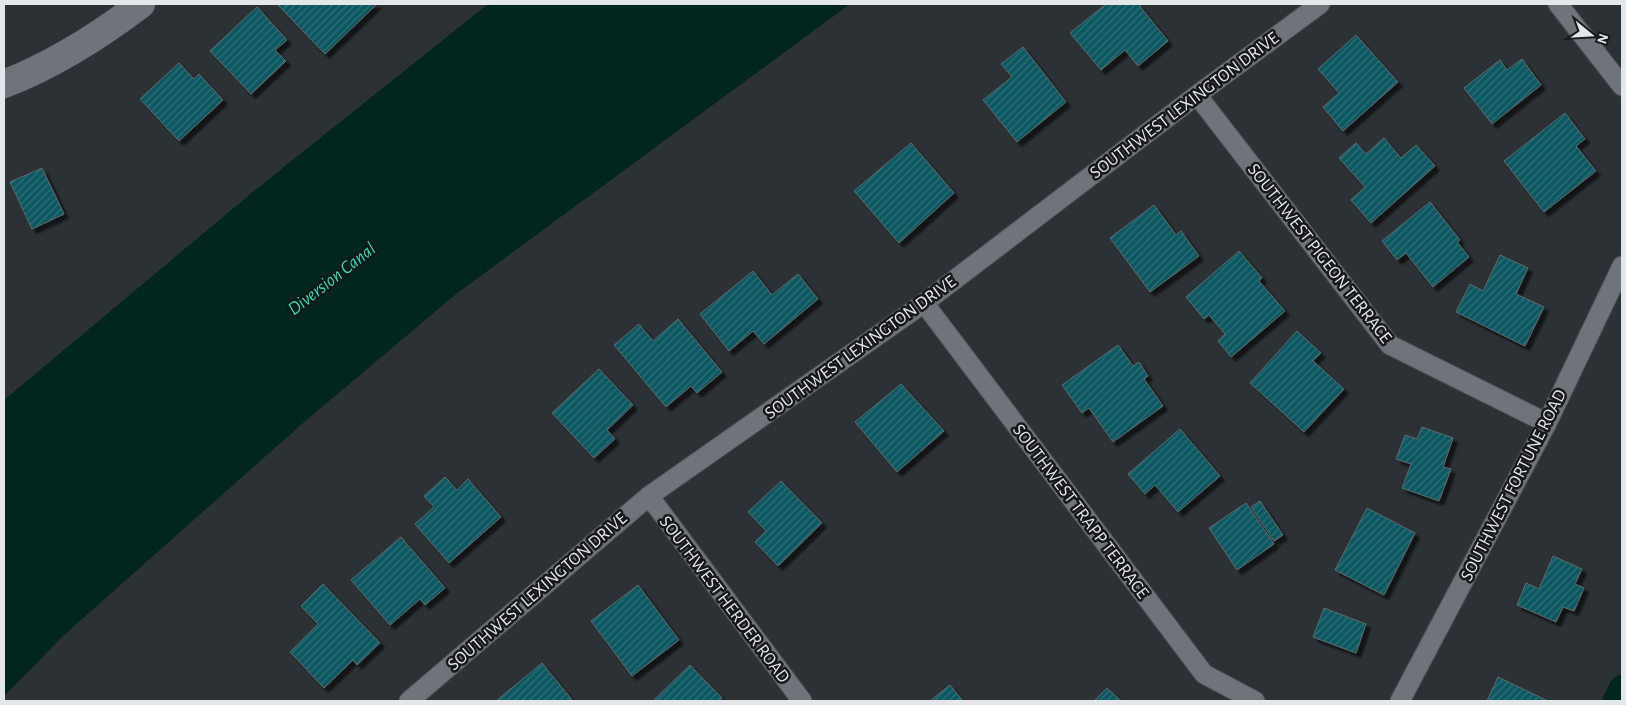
<svg xmlns="http://www.w3.org/2000/svg" width="1626" height="705" viewBox="0 0 1626 705" font-family="'Alegreya Sans',sans-serif">
<style>
.water{fill:#00261d}
.lines{fill:none;stroke-linecap:round;stroke-linejoin:round}
.canal{stroke:#00261d;stroke-width:25}
.building{fill:url(#building-hatch);stroke:#616a6b;filter:url(#shadow)}
.street-casing{stroke:#4a4f51;stroke-width:21}
.secondary-casing{stroke:#4a4f51;stroke-width:29}
.street{stroke:#6e7479;stroke-width:19}
.secondary{stroke:#6e7479;stroke-width:28}
.labels{text-anchor:middle;stroke-width:5;stroke-linejoin:round;paint-order:stroke}
.street-label{font-size:18px;fill:#e3e7e9;stroke:#16181a}
.water-label{font-size:19px;font-style:italic;fill:#2eddb7;stroke:#16181a}
</style>
<defs>
<pattern id="building-hatch" width="6" height="6" patternUnits="userSpaceOnUse" patternTransform="scale(1.25)"><rect width="6" height="6" fill="#0b5861"/><path d="M-1 1l2-2M0 6l6-6M5 7l2-2" fill="none" stroke="#2e7078"/></pattern>
<filter id="shadow"><feDropShadow dx="4.5" dy="4.5" stdDeviation="1" flood-color="#0009"/></filter>
</defs>
<rect width="100%" height="100%" fill="#2c3135"/>
<!-- water -->
<path class="water" d="M488 4H850L456 294 303 423 64 635 4 696V400L254 191Z"/>
<g class="lines">
<!-- canal -->
<path class="canal" d="M1615 701 1622 687"/>
</g>
<!-- building -->
<path class="building" d="M277 4H377L325 54Z
M1106 4H1138L1168 41 1138 66 1125 50 1101 70 1070 33Z
M257 7 287 40 275 50 286 61 251 94 210 51Z
M1356 35 1398 82 1343 131 1323 107 1339 93 1318 69Z
M1023 47 1066 102 1017 142 983 100 1012 77 1001 64Z
M1522 59 1541 85 1492 124 1464 88 1500 60 1507 70Z
M179 63 194 79 199 74 223 100 179 141 140 99Z
M1565 113 1585 139 1576 146 1596 171 1544 212 1504 161Z
M1384 138 1401 158 1416 145 1435 166 1371 223 1351 200 1365 187 1339 158 1356 143 1366 154Z
M911 143 954 193 899 243 854 191Z
M42 168 64 214 32 229 10 182Z
M1430 202 1460 240 1457 242 1469 257 1433 287 1406 253 1397 260 1382 241Z
M1154 205 1176 235 1181 231 1199 256 1150 292 1110 238Z
M1239 251 1262 278 1259 281 1285 311 1231 357 1218 341 1225 334 1209 315 1204 319 1186 297Z
M1500 255 1528 268 1516 294 1544 307 1525 346 1456 312 1470 284 1483 291Z
M753 271 772 295 798 274 818 299 764 344 753 331 729 351 700 314Z
M678 319 722 372 697 393 691 386 666 407 614 345 639 324 653 341Z
M1297 331 1321 353 1313 361 1344 389 1304 432 1250 383Z
M1118 345 1133 366 1139 362 1148 376 1144 379 1163 406 1113 442 1089 408 1082 413 1062 385Z
M599 369 633 405 607 430 615 439 594 458 552 413Z
M901 384 944 431 897 472 855 422Z
M1422 427 1453 438 1443 467 1451 469 1439 501 1402 488 1411 464 1396 459 1405 435 1417 439Z
M1180 429 1220 476 1178 512 1155 485 1145 494 1128 474Z
M445 477 457 490 468 479 501 517 449 563 415 524 434 507 424 496Z
M781 481 822 523 778 566 755 542 766 531 748 512Z
M1260 501 1283 535 1274 541 1251 507Z
M1246 503 1274 544 1237 570 1209 528Z
M1367 508 1415 533 1384 595 1335 570Z
M401 537 445 588 425 605 420 599 390 625 351 580Z
M1553 556 1582 569 1575 584 1584 588 1574 611 1563 607 1556 622 1517 605 1526 583 1539 589Z
M323 584 380 643 357 665 353 660 324 688 290 652 318 624 301 606Z
M638 585 679 640 632 676 591 621Z
M1324 608 1366 624 1356 653 1313 637Z
M542 663 573 701H496Z
M690 665 722 698 720 701H653Z
M1498 677 1548 701H1487Z
M950 685 963 701H930Z
M1107 688 1121 701H1094Z"/>
<g class="lines">
<defs>
<path id="street" d="M1558 4 1622 86
M1197 95 1390 345 1547 423
M924 303 1204 674 1255 701
M649 496 802 701
M409 701 649 496 924 303 1197 95 1320 4
M1400 701 1547 423 1622 266"/>
<path id="secondary" d="M4 84C53 65 99 36 141 4"/>
</defs>
<!-- street casing -->
<use href="#street" class="street-casing"/>
<!-- secondary casing -->
<use href="#secondary" class="secondary-casing"/>
<!-- street -->
<use href="#street" class="street"/>
<!-- secondary -->
<use href="#secondary" class="secondary"/>
</g>
<g class="labels">
<!-- street labels -->
<g class="street-label">
<text transform="translate(1184 105) rotate(-37)" y="6">SOUTHWEST LEXINGTON DRIVE</text>
<text transform="translate(1320 253) rotate(52)" y="6">SOUTHWEST PIGEON TERRACE</text>
<text transform="translate(860 347) rotate(-36)" y="6">SOUTHWEST LEXINGTON DRIVE</text>
<text transform="translate(1513 485) rotate(-63)" y="6">SOUTHWEST FORTUNE ROAD</text>
<text transform="translate(1081 511) rotate(53)" y="6">SOUTHWEST TRAPP TERRACE</text>
<text transform="translate(537 591) rotate(-41)" y="6">SOUTHWEST LEXINGTON DRIVE</text>
<text transform="translate(725 599) rotate(53)" y="6">SOUTHWEST HERDER ROAD</text>
</g>
<!-- water labels -->
<g class="water-label">
<text transform="translate(331 278) rotate(-38)" y="7">Diversion Canal</text>
</g>
</g>
<!-- border -->
<rect width="1626" height="705" fill="none" stroke="#e3e7e9" stroke-width="10"/>
<!-- north arrow -->
<g transform="translate(1591 35) rotate(108)" stroke="#16181a" stroke-width="4" paint-order="stroke">
<path d="M0-4L9 19L0 12L-9 19Z" fill="#e3e7e9"/>
<text y="-8" font-size="14" font-weight="bold" text-anchor="middle" fill="#e3e7e9">N</text>
</g>
</svg>
